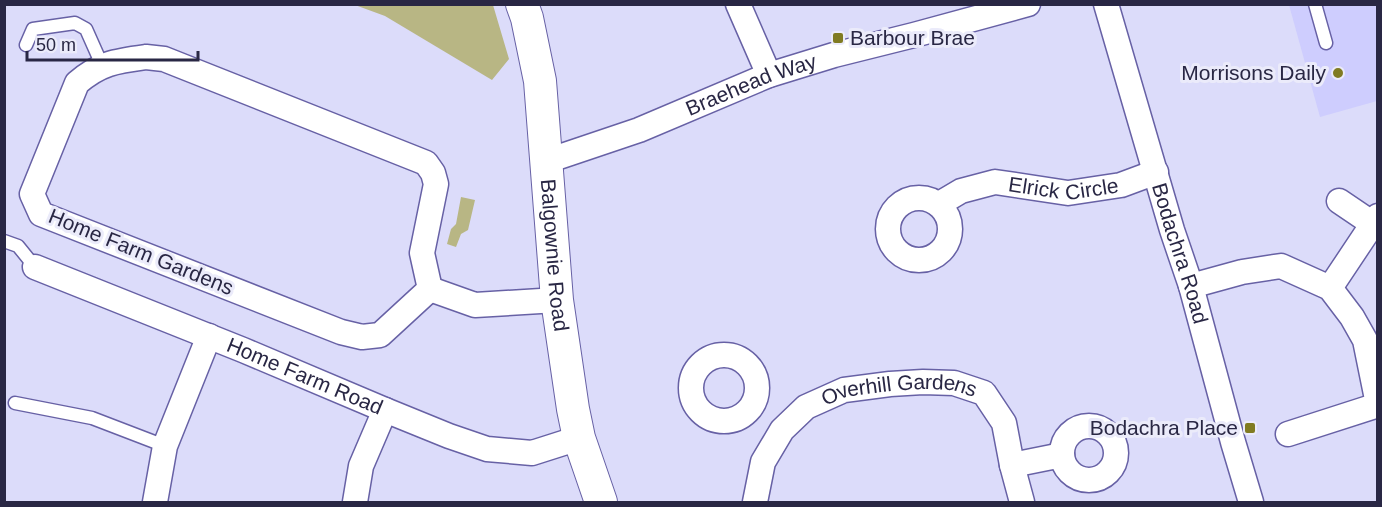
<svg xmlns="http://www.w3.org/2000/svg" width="1382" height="507" viewBox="0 0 1382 507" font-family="Helvetica,sans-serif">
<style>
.built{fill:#cecdfe}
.green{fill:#b8b684}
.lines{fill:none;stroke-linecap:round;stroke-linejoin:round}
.service-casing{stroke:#6761a5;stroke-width:15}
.minor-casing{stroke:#6761a5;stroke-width:27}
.tertiary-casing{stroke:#6761a5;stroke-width:34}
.service{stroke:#fff;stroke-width:12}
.minor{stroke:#fff;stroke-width:24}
.tertiary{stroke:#fff;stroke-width:32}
.poi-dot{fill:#807b22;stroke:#ebebfa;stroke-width:2}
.labels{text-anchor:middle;stroke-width:6;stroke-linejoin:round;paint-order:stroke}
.poi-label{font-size:21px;fill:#292744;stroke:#ebebfa;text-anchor:end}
.street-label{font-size:21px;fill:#292744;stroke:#ebebfa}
</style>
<rect width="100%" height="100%" fill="#dcdcfa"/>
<!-- built -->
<path class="built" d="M1289 5H1377V101L1320 117Z"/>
<!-- green -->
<path class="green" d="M355 5H493L509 59 492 80 385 16Z
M461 197 475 200 468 230 461 234 456 247 447 244 451 229 456 224Z"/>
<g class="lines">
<defs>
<path id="service" d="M1315 4 1326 43
M26 45 33 29 75 23 86 29 102 65
M4 241 18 246 35 267
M15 403 92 418 165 446"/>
<g id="minor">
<path d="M738 4 769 75"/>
<path id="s1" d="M1106 4 1172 230 1191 286 1233 442 1251 502"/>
<path d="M146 57 164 59 426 163 433 173 436 184 422 253 430 289 380 335 362 337 341 332 41 214 32 194 77 83C100 63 116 61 146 57Z"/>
<path id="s2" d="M547 161 639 130 769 75 834 55 914 35 1028 4"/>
<circle cx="919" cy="229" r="31"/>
<path d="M1339 201 1373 224"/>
<path id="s3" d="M939 204 961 191 995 182 1068 193 1121 185 1156 172"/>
<path id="s4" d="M35 267 243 350 385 410 449 436 487 449 532 453 579 438"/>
<path d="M1191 286 1242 272 1281 266 1330 288 1352 317 1365 340 1378 404"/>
<path d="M1330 288 1378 216"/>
<path d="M430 289 475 305 557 300"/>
<circle cx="724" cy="388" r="33"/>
<circle cx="1089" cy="453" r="27"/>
<path d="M1288 434 1378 405"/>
<path d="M1012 465 1062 455"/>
<path d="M155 502 165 446 209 336"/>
<path d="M355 502 361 466 385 410"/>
<path id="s5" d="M755 502 763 462 782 430 806 407 844 390 890 384 923 382 954 383 984 393 1004 423 1012 465 1022 502"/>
</g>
<g id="tertiary">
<path id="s6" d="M522 4 527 18 540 81 557 300 573 409 579 438 601 502"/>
</g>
</defs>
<!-- service casing -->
<use href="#service" class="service-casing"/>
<!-- minor casing -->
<use href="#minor" class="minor-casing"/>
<!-- tertiary casing -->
<use href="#tertiary" class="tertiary-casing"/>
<!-- service -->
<use href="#service" class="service"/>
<!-- minor -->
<use href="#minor" class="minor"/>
<!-- tertiary -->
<use href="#tertiary" class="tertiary"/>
</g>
<!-- markers -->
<g class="poi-dot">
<rect x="832" y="32" width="12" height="12" rx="3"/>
<circle cx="1338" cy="73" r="6"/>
<rect x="1244" y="422" width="12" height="12" rx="3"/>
</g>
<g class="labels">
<!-- poi labels -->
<g class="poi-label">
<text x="850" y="45" text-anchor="start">Barbour Brae</text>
<text x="1326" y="80">Morrisons Daily</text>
<text x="1238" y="435">Bodachra Place</text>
</g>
<!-- street labels -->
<g class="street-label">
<text dy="7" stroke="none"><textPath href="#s2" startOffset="218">Braehead Way</textPath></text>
<text dy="7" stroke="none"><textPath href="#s3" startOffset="130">Elrick Circle</textPath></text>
<text transform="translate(141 252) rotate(22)" y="7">Home Farm Gardens</text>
<text dy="7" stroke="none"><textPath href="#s1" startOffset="260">Bodachra Road</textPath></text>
<text dy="7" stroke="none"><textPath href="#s6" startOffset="254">Balgownie Road</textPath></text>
<text dy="7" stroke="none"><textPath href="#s4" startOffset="291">Home Farm Road</textPath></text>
<text dy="7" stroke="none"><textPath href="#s5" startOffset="208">Overhill Gardens</textPath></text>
</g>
</g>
<!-- border -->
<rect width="1382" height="507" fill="none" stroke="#292744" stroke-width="12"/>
<!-- scale -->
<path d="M27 51v9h171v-9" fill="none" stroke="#292744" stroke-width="3"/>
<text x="36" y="51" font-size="18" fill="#292744" stroke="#ebebfa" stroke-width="4.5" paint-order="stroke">50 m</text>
</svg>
